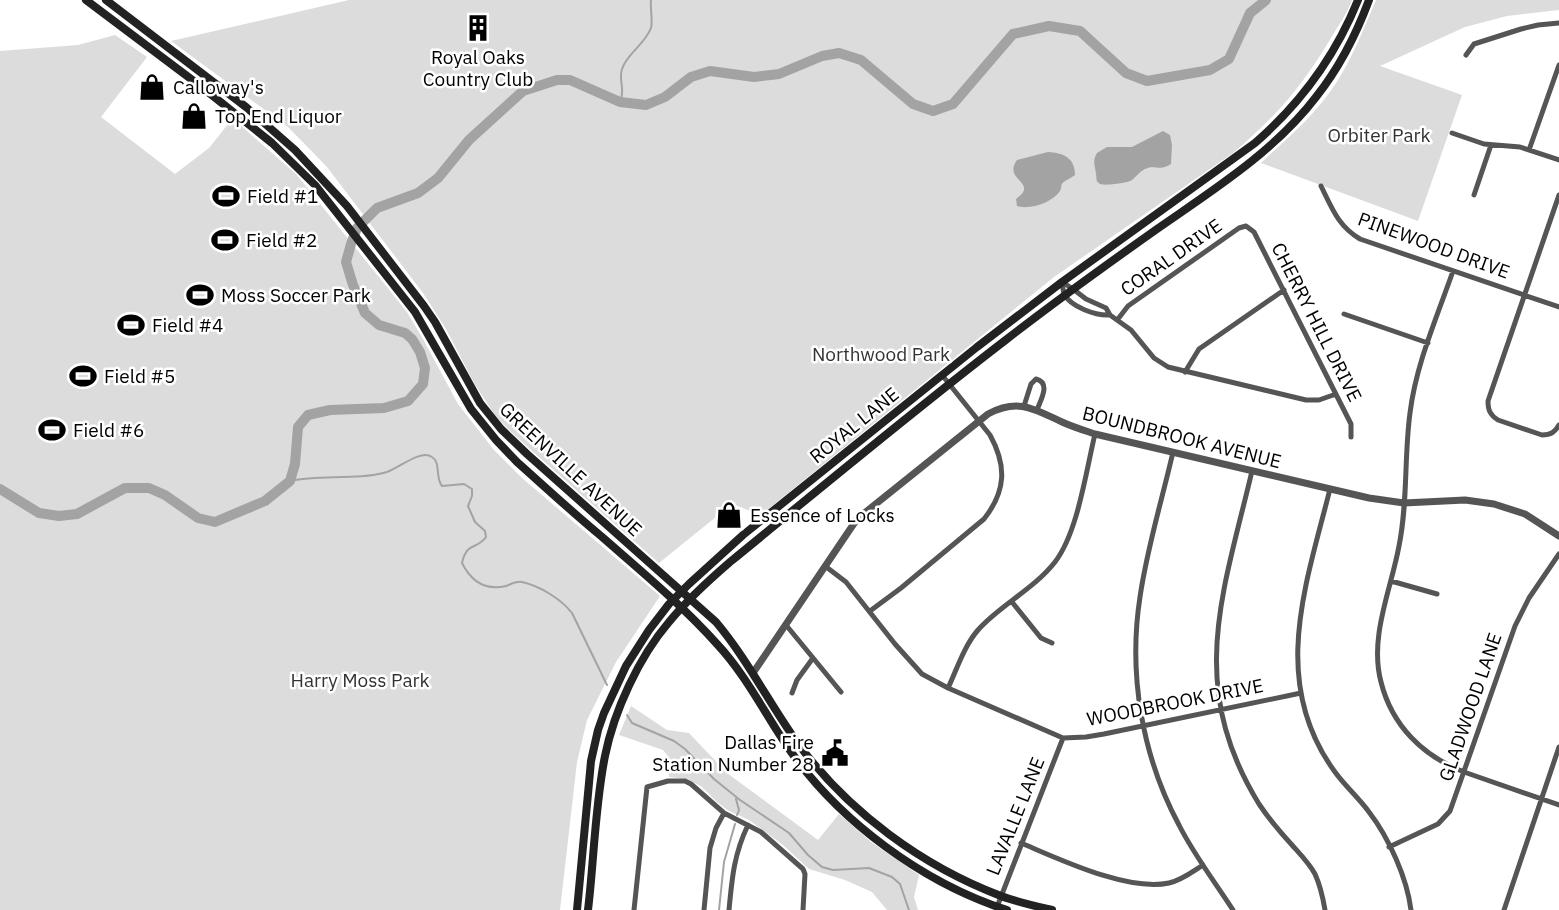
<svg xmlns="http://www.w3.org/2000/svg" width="1559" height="910" viewBox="0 0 1559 910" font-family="'IBM Plex Sans',sans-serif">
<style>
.green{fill:#dcdcdc}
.water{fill:#a3a3a3}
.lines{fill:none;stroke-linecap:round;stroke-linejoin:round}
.stream{stroke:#a3a3a3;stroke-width:2}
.river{stroke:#a3a3a3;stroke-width:10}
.minor{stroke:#555;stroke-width:5}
.tertiary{stroke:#555;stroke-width:7}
.secondary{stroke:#222;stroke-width:8}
.labels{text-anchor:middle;stroke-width:5;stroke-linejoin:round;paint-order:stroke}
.poi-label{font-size:19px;fill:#000;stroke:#fff;text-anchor:start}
.park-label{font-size:19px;fill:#333;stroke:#fff}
.street-label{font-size:19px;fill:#000;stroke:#fff}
</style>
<rect width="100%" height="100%" fill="#fff"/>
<!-- green -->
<path class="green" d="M349 0H1352C1348 12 1340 23 1334 33 1304 84 1278 115 1233 153L1054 277 761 515 732 504 659 563 532 451 509 430 494 414 474 383 446 329 423 293 327 167 288 127 171 41Z
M1376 0H1559V10L1507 16 1465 27 1380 66 1462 95 1418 221 1261 163C1282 143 1305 124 1323 101 1347 72 1361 35 1376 0Z
M115 35 147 57 101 117 175 174 209 148 232 119 239 124 296 174 407 312 423 339 458 404 494 450 522 478 660 596 616 662 587 720 577 762 560 910H0V51L78 45Z
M631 706 667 730 689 733 727 773 818 840 839 814 871 842 919 875 914 897 918 910H887L872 892 845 880 809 869 783 845 749 820 729 811 717 802 702 787 687 779 669 777 668 756 663 750 619 735Z"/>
<!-- water -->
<path class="water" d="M1163 131 1170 135 1172 145 1171 164C1158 172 1156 164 1145 169 1139 172 1137 176 1132 180 1129 183 1103 186 1100 184 1095 181 1097 178 1096 174 1095 165 1092 161 1097 153L1107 147H1132Z
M1048 152C1064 153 1075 158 1075 175 1072 177 1069 179 1065 181 1059 186 1063 184 1060 191 1052 203 1030 210 1017 206L1016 199C1040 182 1002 181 1017 160Z"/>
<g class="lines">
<!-- stream -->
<path class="stream" d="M620 102C626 89 618 81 622 69 626 55 645 44 651 28 653 22 650 8 651 0
M290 481C321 474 355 481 387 472 399 468 421 449 432 457 441 462 435 478 442 486L464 484 472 489V496L468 506 475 522 485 531 486 537C477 550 467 541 462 563 471 581 485 591 506 586 511 584 516 581 522 582 540 586 561 599 572 613L607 685
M627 715 632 723 674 741 685 749 714 779 740 800 789 833 808 855 822 867 833 870 869 868 892 877 900 884 909 910
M736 799 739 810 737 815
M719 910 724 862 735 824"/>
<!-- river -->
<path class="river" d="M0 489 39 513 59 516 77 514 125 488H149L165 495 198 518 215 522 265 501 290 481 295 464 298 427 308 415 330 410 384 408 408 401 423 384 425 368 420 352 412 339 405 333 379 325 365 313 353 285 346 262 351 244 357 228 377 208 418 193 438 178 469 140 523 91 557 80H570L620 102 646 105 665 97 691 77 710 71 754 77 779 74 822 56 839 53 861 60 913 104 933 111 953 104 1013 34 1049 26 1080 31 1126 73 1147 81 1210 70 1229 59 1250 13 1266 0"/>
<!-- minor -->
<path class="minor" d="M1466 55 1474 44 1521 29 1538 25 1559 23
M1452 133 1484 144 1520 147 1559 160
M1529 150 1559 65
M1321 186C1332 208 1338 226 1360 239L1559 307
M1474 195 1491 145
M1559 195 1488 401C1488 410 1490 415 1498 420L1542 435C1551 435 1555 432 1559 425
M1453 271C1437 317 1416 364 1410 413 1404 457 1408 502 1399 546 1391 590 1369 637 1381 682 1392 726 1423 756 1464 772L1559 805
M1062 282 1073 289 1086 299 1106 308 1110 315 1131 330 1154 358 1168 367 1306 400H1319L1336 394
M1062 283C1063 287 1063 291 1064 294 1071 307 1096 316 1110 315
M1344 314 1428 343
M1118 319 1128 306 1239 228 1246 226 1254 232 1351 424V437
M1185 372 1199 349 1284 290
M1024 406 1031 384 1036 379C1051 383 1041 399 1037 410
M1173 452C1162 500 1147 548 1140 597 1128 674 1142 756 1179 825 1194 855 1215 882 1233 910
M1252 471C1223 594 1186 685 1259 804 1269 819 1280 832 1292 845 1300 854 1309 863 1315 874 1320 885 1323 898 1325 910
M1330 489C1306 585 1269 682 1335 772 1345 786 1359 798 1369 812 1389 838 1407 878 1411 910
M825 566 846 582 895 644 922 674 948 688 1063 738 1086 737 1104 734 1301 693
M1391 581 1437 594
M1012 602 1041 638 1052 643
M870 611 901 588 984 519C1006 491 1007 466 990 435L942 375
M786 625 841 692
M948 688C957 669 964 646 978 630 1000 605 1033 590 1055 562 1078 532 1086 471 1095 434
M792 693 797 680 813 658
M1021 843C1059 859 1128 892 1169 883 1182 880 1192 872 1203 865
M1389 847 1438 824 1450 811 1515 626 1529 598 1559 554
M997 907 1063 738
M634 910 647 787 668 781H685L691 784 724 813 761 832 803 869 805 874 803 910
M704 910 710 848 716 828 724 813
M729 910C732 878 734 854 748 825
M1504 910 1559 747"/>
<!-- tertiary -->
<path class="tertiary" d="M753 673 857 519 988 414C1018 398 1034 409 1062 422 1073 427 1083 430 1095 434L1369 498 1404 503 1465 500 1494 504 1525 514 1559 536"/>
<!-- secondary -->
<path class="secondary" d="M86 0 203 88 272 143 315 185 415 312 471 409 496 440 517 462C545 487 572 512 601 536 641 571 682 605 717 644 746 675 765 714 789 749 839 821 923 883 1007 910
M106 0 246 107 295 150 347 206 424 306 435 322 480 403 501 429 527 454 716 622C748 660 770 705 799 745 849 812 922 866 1001 896 1017 902 1035 906 1052 910
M577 910 589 783 591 761 598 730 604 713 626 666 649 630 669 604 689 584 743 535 977 347 1062 282 1255 143C1301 103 1335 57 1358 0
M588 910C594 860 595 805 605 756 614 711 639 657 669 622 687 600 708 581 730 562 822 487 913 411 1007 339 1056 301 1106 265 1157 229 1213 190 1274 152 1316 97 1339 68 1356 35 1369 0"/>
</g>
<!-- icons -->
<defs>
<symbol id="building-bare" viewBox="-9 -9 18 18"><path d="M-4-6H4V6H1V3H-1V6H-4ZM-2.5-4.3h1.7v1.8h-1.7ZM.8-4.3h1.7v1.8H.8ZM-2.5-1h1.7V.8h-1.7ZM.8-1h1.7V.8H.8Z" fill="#000" stroke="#fff" stroke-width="2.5" paint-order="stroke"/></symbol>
<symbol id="shop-bare" viewBox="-9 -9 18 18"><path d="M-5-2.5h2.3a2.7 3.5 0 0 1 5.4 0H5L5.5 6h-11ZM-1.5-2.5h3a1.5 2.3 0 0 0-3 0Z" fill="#000" stroke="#fff" stroke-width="2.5" paint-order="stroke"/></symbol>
<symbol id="stadium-bare" viewBox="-9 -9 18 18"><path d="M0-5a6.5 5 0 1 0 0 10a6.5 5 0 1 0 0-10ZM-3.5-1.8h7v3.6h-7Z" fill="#000" stroke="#fff" stroke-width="2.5" paint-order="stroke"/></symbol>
<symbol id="civic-bare" viewBox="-9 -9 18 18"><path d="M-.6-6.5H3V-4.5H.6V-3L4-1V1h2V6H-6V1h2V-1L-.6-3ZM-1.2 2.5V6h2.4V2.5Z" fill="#000" stroke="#fff" stroke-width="2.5" paint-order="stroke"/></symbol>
</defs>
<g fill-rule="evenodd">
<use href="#building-bare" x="459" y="9" width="38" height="38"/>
<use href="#shop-bare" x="133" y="68" width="38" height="38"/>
<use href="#shop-bare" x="175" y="97" width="38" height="38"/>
<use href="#stadium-bare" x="207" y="177" width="38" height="38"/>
<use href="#stadium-bare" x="206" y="221" width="38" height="38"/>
<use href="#stadium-bare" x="181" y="276" width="38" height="38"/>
<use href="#stadium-bare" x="112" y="306" width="38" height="38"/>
<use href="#stadium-bare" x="64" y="357" width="38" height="38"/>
<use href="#stadium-bare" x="33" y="411" width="38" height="38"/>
<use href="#shop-bare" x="710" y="496" width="38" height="38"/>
<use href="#civic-bare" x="816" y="734" width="38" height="38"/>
</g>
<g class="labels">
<!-- poi labels -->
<g class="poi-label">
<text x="478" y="64" text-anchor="middle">Royal Oaks<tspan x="478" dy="22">Country Club</tspan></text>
<text x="173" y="94">Calloway's</text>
<text x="215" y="123">Top End Liquor</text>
<text x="247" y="203">Field #1</text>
<text x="246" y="247">Field #2</text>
<text x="221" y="302">Moss Soccer Park</text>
<text x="152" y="332">Field #4</text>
<text x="104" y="383">Field #5</text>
<text x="73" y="437">Field #6</text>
<text x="750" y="522">Essence of Locks</text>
<text x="814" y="749" text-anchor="end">Dallas Fire<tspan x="814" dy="22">Station Number 28</tspan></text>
</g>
<!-- park labels -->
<g class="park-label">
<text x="1379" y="142">Orbiter Park</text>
<text x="881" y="361">Northwood Park</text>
<text x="360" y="687">Harry Moss Park</text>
</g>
<!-- street labels -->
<g class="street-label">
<text transform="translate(1434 245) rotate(20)" y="7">PINEWOOD DRIVE</text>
<text transform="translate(1171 257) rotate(-35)" y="7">CORAL DRIVE</text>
<text transform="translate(1317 322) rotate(63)" y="7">CHERRY HILL DRIVE</text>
<text transform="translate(854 425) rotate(-39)" y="7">ROYAL LANE</text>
<text transform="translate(1182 437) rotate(14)" y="7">BOUNDBROOK AVENUE</text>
<text transform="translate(571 469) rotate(43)" y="7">GREENVILLE AVENUE</text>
<text transform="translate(1175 702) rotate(-11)" y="7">WOODBROOK DRIVE</text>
<text transform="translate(1470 707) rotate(-71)" y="7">GLADWOOD LANE</text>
<text transform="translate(1015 816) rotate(-68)" y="7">LAVALLE LANE</text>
</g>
</g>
</svg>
